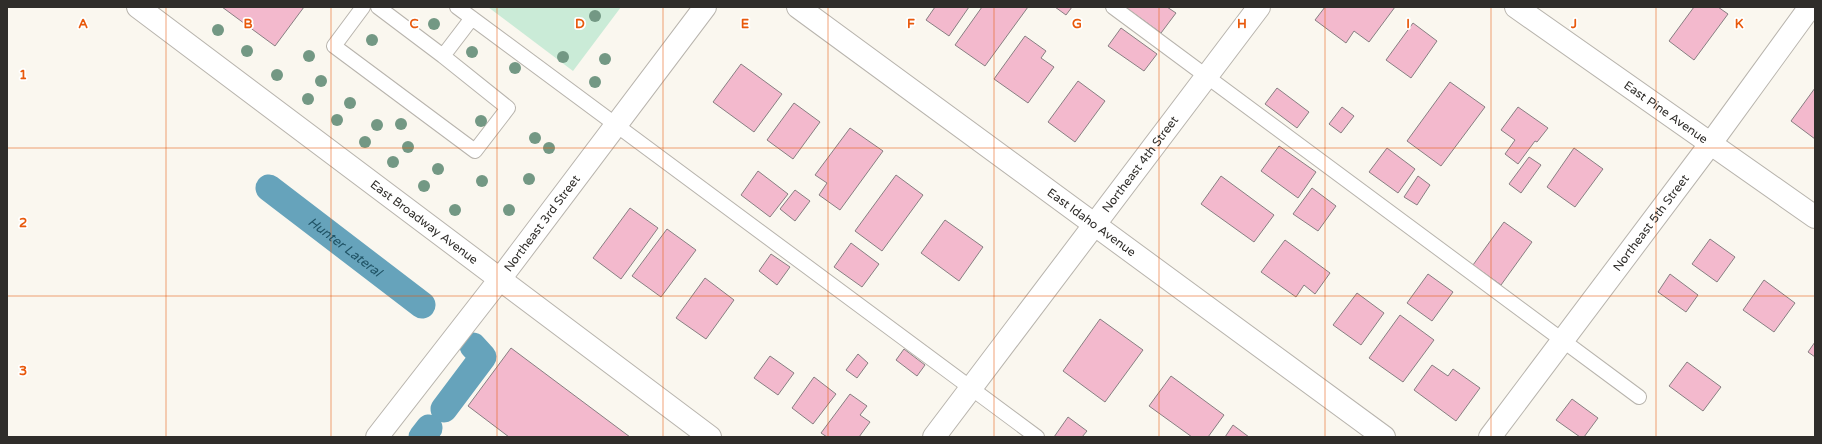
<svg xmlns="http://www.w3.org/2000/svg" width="1822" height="444" viewBox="0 0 1822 444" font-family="'Varela Round',sans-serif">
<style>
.green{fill:#caebd7}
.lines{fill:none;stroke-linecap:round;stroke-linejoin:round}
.canal{stroke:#66a3bb;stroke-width:27}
.building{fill:#f3b9cd;stroke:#887f82}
.lane-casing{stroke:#b8b4ad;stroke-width:16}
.street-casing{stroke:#b8b4ad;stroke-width:24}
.secondary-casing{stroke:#b8b4ad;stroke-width:24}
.lane{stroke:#fff;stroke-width:14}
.street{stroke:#fff;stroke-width:22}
.secondary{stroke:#fff;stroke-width:22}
.tree{fill:#739884}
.grid{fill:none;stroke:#e8590c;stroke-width:1;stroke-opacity:0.55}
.labels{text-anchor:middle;stroke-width:3.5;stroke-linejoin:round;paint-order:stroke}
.street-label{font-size:12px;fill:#2f2d2a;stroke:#fff}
.water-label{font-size:13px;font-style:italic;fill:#205365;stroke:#fff}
.grid-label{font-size:13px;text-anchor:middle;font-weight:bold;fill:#e8590c;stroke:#fff;stroke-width:3.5;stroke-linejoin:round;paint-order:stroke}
</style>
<rect width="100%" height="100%" fill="#faf7ef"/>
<!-- green -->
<path class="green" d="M488 7H621L573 71Z"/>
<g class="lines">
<!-- canal -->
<g class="canal">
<path id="s1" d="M269 188 422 305"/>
<path d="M444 409 483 357 473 346"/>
<path d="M422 437 429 428"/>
</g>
</g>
<!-- building -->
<path class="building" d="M222 7H304L275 46Z
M935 7H969L949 36 926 20Z
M982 7H1028L985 66 955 45Z
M1055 7H1072L1066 15Z
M1125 7H1167L1176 13 1161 33Z
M1325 7H1395L1369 42 1354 31 1346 43 1315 20Z
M1694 7H1718L1728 14 1694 60 1669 41Z
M1413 23 1437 41 1411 78 1386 60Z
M1121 28 1157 54 1144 71 1108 46Z
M1025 36 1046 51 1041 58 1054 67 1028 103 994 79Z
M741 64 782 94 754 132 713 102Z
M1078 81 1105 101 1075 142 1048 122Z
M1450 82 1485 107 1441 166 1407 141Z
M1277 88 1309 112 1297 128 1265 104Z
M1815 88V139L1791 121Z
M794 103 820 122 793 159 767 140Z
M1342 107 1354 116 1341 133 1329 124Z
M1518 107 1548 128 1537 142 1535 141 1518 164 1505 154 1515 140 1501 130Z
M850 128 883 151 840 210 819 195 827 183 815 175Z
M1279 146 1316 172 1298 198 1261 171Z
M1387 148 1415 169 1398 193 1369 172Z
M1574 148 1603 169 1575 207 1547 187Z
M1529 157 1541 165 1521 193 1509 184Z
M758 171 788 194 770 217 741 195Z
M896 175 923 195 882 251 855 231Z
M1221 176 1274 215 1254 242 1201 204Z
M1418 176 1430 185 1417 205 1404 197Z
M1312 188 1336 206 1318 231 1293 214Z
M795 190 810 201 795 221 780 209Z
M630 208 658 228 621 279 593 258Z
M945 220 983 247 959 281 921 253Z
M1504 222 1532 242 1501 285 1473 265Z
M667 229 696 250 661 297 632 276Z
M1710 239 1735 257 1717 282 1692 264Z
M1285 240 1330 273 1315 294 1304 285 1296 297 1261 272Z
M851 243 879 264 862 287 834 267Z
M771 254 790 267 777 285 759 271Z
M1428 274 1453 292 1432 321 1407 303Z
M1670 274 1698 295 1686 312 1658 292Z
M705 278 734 300 706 339 676 318Z
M1764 280 1795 303 1774 332 1743 310Z
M1357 293 1384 313 1361 345 1333 325Z
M1400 315 1434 340 1403 382 1369 358Z
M1100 319 1143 350 1105 402 1063 371Z
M1815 342V357L1808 352Z
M511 348 630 437H509L468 406Z
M904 349 925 365 917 376 896 360Z
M858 354 868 363 857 378 846 370Z
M770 356 794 373 778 395 754 378Z
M1687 362 1721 387 1703 411 1669 386Z
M1432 365 1448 376 1453 369 1480 388 1456 421 1414 390Z
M1171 376 1224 415 1208 437H1192L1149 406Z
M814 377 836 394 813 424 792 408Z
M850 394 867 406 860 415 870 422 859 437H827L821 433Z
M1572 399 1598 418 1584 437H1580L1556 420Z
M1068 417 1087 431 1082 437H1054Z
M1233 425 1249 437H1225Z"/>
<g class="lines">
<defs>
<path id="lane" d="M363 7 334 46 475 151 508 108 443 56 378 7
M457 7 1037 437
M1113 7 1639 397
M443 56 472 18"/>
<g id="street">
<path id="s2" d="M138 7 710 437"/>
<path id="s3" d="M798 7 1384 437"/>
<path id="s4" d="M377 437 500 279 705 7"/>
<path id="s5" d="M934 437 1259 7"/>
<path id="s6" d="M1490 437 1711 143 1810 7"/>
</g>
<g id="secondary">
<path id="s7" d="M1516 7 1815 217"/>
</g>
</defs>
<!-- lane casing -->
<use href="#lane" class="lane-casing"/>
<!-- street casing -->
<use href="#street" class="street-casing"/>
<!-- secondary casing -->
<use href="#secondary" class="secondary-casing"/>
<!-- lane -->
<use href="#lane" class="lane"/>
<!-- street -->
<use href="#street" class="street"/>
<!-- secondary -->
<use href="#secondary" class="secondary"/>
</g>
<!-- trees -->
<g class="tree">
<circle cx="595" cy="16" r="6"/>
<circle cx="434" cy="24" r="6"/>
<circle cx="218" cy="30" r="6"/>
<circle cx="372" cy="40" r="6"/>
<circle cx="247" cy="51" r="6"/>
<circle cx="472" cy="52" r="6"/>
<circle cx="309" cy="56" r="6"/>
<circle cx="563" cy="57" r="6"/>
<circle cx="605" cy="59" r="6"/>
<circle cx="515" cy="68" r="6"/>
<circle cx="277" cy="75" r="6"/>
<circle cx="321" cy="81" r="6"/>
<circle cx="595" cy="82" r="6"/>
<circle cx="308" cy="99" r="6"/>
<circle cx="350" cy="103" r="6"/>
<circle cx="337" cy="120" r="6"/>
<circle cx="481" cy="121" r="6"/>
<circle cx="401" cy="124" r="6"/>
<circle cx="377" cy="125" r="6"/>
<circle cx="535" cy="138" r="6"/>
<circle cx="365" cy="142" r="6"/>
<circle cx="408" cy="147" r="6"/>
<circle cx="549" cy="148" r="6"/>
<circle cx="393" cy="162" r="6"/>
<circle cx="438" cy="169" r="6"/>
<circle cx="529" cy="179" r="6"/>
<circle cx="482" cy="181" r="6"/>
<circle cx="424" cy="186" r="6"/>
<circle cx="455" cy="210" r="6"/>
<circle cx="509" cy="210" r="6"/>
</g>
<!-- grid -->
<path class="grid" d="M166 7V437M331 7V437M497 7V437M663 7V437M828 7V437M994 7V437M1159 7V437M1325 7V437M1491 7V437M1656 7V437M7 148H1815M7 296H1815"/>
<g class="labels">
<!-- street labels -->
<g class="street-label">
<text dy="4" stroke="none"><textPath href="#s7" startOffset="183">East Pine Avenue</textPath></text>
<text dy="4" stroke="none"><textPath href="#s5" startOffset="342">Northeast 4th Street</textPath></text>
<text dy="4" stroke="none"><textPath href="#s2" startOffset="358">East Broadway Avenue</textPath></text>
<text dy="4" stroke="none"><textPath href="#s3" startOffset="364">East Idaho Avenue</textPath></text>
<text dy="4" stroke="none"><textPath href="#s4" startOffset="270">Northeast 3rd Street</textPath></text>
<text dy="4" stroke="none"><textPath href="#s6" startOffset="268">Northeast 5th Street</textPath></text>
</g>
<!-- water labels -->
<g class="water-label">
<text dy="5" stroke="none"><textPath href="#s1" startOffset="96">Hunter Lateral</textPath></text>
</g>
</g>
<g class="grid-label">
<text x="83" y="28">A</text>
<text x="248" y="28">B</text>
<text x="414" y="28">C</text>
<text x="580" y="28">D</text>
<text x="745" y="28">E</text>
<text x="911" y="28">F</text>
<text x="1077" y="28">G</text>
<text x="1242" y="28">H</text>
<text x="1408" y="28">I</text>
<text x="1574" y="28">J</text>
<text x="1739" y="28">K</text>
<text x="23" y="79">1</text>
<text x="23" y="227">2</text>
<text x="23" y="375">3</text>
</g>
<!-- border -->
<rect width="1822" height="444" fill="none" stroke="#2f2d2a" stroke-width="16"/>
</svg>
